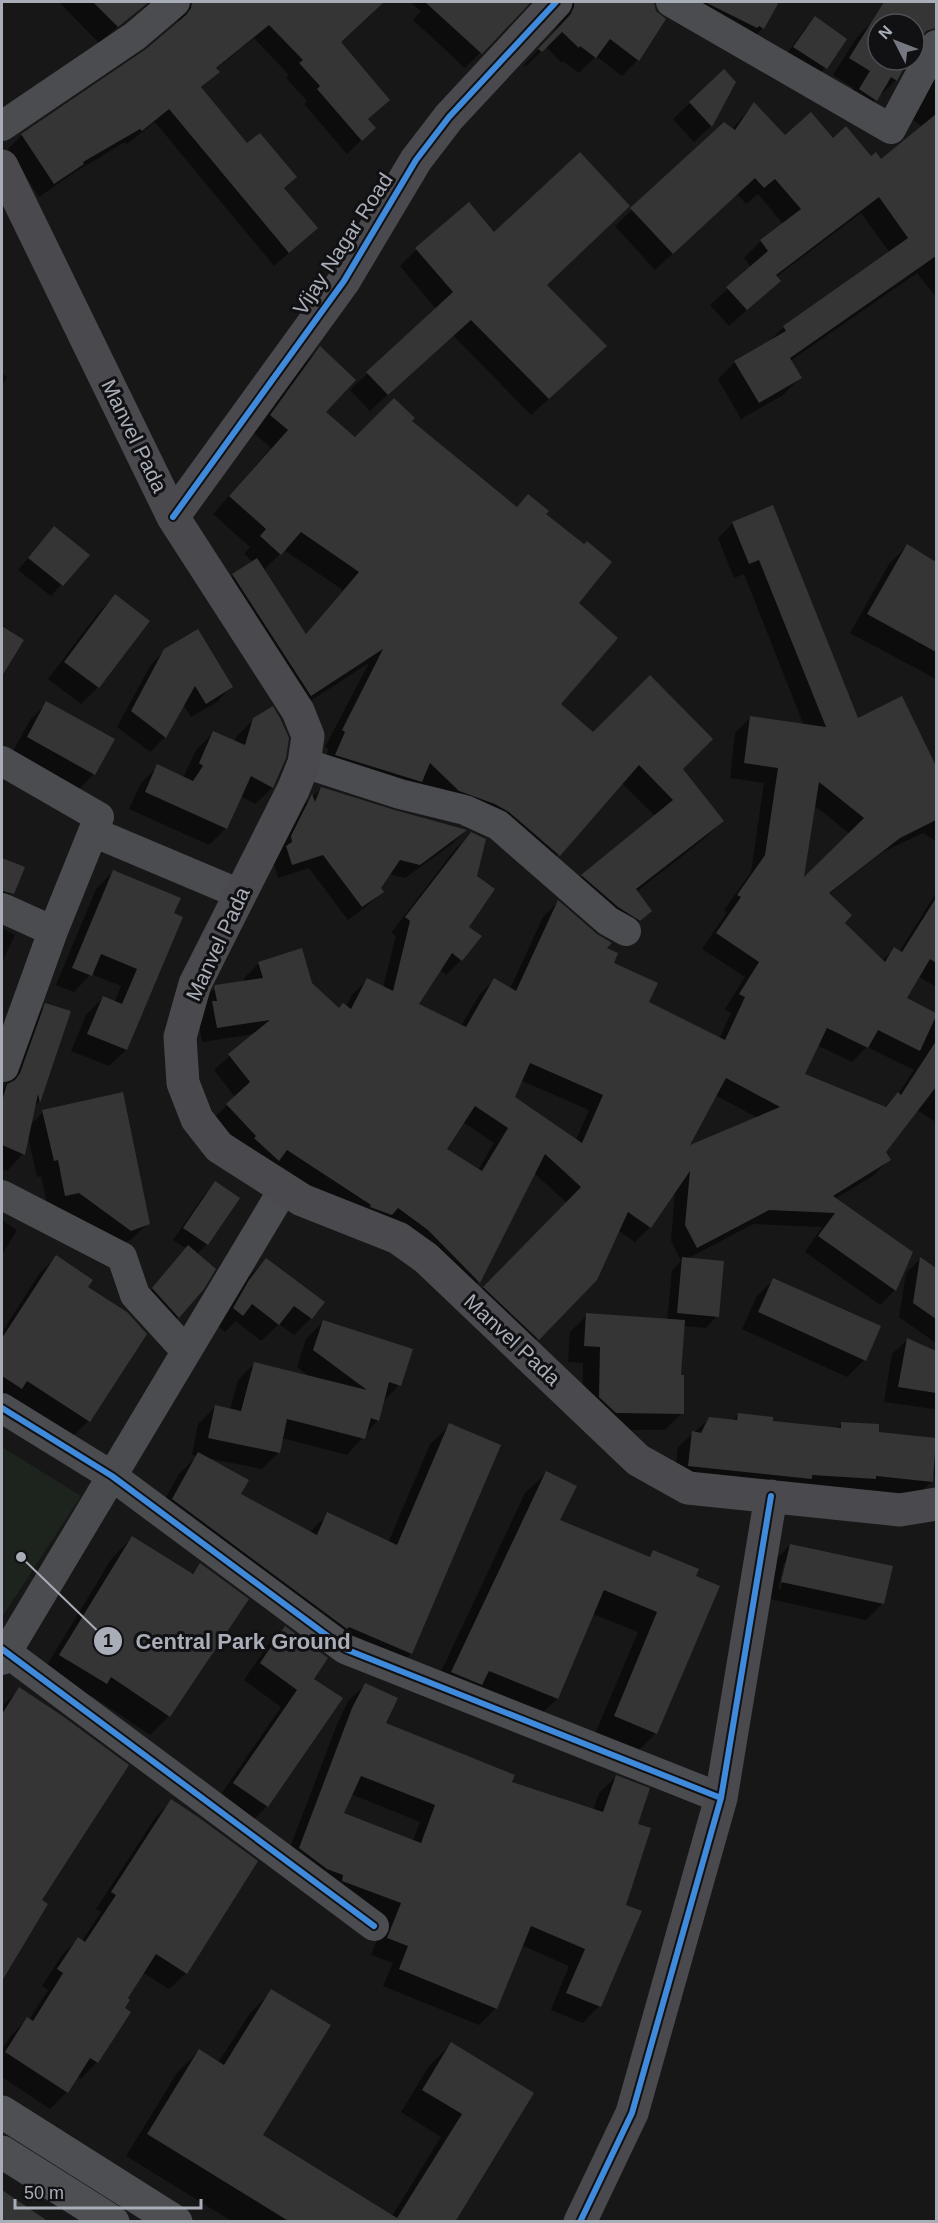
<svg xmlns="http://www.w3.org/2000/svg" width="938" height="2223" viewBox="0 0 938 2223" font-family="Arial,sans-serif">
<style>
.green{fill:#1d241e}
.shadow{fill:#0007;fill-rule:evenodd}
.building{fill:#353536;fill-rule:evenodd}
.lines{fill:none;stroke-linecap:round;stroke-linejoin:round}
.street{stroke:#4b4c50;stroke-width:30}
.secondary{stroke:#4a4a4e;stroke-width:33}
.primary{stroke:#4d4f52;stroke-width:33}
.cycleway-casing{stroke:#111113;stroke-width:10}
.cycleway{stroke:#408adc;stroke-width:6}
.labels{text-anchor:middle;stroke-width:6;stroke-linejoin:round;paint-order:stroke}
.street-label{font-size:21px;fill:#a8adb8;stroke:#111113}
.leader{fill:none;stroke:#a8adb8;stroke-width:2}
.callout-dot{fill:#a8adb8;stroke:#111113;stroke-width:2}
.mark-label{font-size:18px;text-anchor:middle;font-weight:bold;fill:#111}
.callout-label{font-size:22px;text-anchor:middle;font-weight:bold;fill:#a8adb8;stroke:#111113;stroke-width:6;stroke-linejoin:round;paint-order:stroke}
</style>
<rect width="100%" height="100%" fill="#171717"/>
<!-- green -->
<path class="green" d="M2 1447 81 1496 2 1617Z"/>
<!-- shadow -->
<path class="shadow" d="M59 2H146L99 43Z
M189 2H352L366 16 339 42 388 100 367 120 374 128 347 154 304 104 307 101 286 78 289 75 254 38 216 69 218 72 200 89 316 228 274 266 155 122 127 144 125 142 75 172 39 197 8 149 22 135 147 50 178 23V13Z
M410 2H530L465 68 413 20 421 11Z
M548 2H653L638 60 622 76 596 56 579 73 563 61 562 63 546 47 525 67 524 65 554 32 559 23Z
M659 2H778L763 28 747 44Z
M890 2H936V12L933 10 914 46V24H878V60H907L896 80 858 117 843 107 854 88 833 75 857 37 874 20 878 22Z
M815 18 825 68 814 79 783 59 804 30Z
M936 69V297L917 273 790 361 800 378 783 395 741 419 718 379 735 362 767 343 784 327 890 253 861 213 776 277 779 281 729 326 710 305 751 267 744 258 761 241 783 224 758 194 746 204 737 194 655 270 615 226 724 124 732 129 754 104 784 137 833 140 881 161 923 127 910 118Z
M734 82 711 126 694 142 673 119 690 103Z
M494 234 545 285 588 363 531 415 453 335 370 411 350 390 436 309 400 266 416 250Z
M320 348 324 412 355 439 410 422 516 508 544 514 576 603 559 704 593 734 681 768 722 821 705 838 636 892 650 911 633 928 566 893 582 876 656 817 622 783 541 872 492 829 319 772 329 749 325 747 369 663 293 712 216 593 233 575 253 562 244 554 250 547 213 514 271 448 254 433 303 365ZM284 550 343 590 305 635 264 570Z
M2 373 7 377 2 385Z
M772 507 857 720 901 698 936 770V841L923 833 883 852 829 894 842 923 882 961 894 949 899 952 936 893V987L918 976 905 999 936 1014V1122L917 1110 884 1152 889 1160 874 1175 835 1199 895 1290 880 1305 805 1252 822 1227 753 1224 687 1259 717 1316 706 1328 683 1326 680 1377 682 1413 665 1430H599L583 1414V1363L568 1362 570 1332 587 1315 667 1320 672 1270 681 1261 671 1241 675 1190 650 1227 635 1242 618 1230 596 1279 523 1353 469 1302 567 1203 534 1173 478 1282 464 1297 376 1230 263 1175 212 1120 235 1097 214 1070 254 1034 202 1042 198 1018 201 1002 216 987 245 982 244 978 259 963 311 984 339 1009 346 1007 352 995 367 980 383 988 396 936 391 933 456 848 471 833 475 877 461 960 446 975 440 970 417 1004 461 1026 479 995 494 980 510 989 543 917 558 902 605 949 612 963 647 1002 719 1039 731 1013 725 1009 745 977 702 949 727 912 724 910 751 872 764 783 730 778 735 733 750 718 804 726 744 574 734 578 718 538 733 523ZM814 805 850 834 802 881ZM817 1045 852 1062 867 1047 914 1070 898 1094 884 1108 803 1074ZM522 1081 589 1110 576 1140 513 1098ZM715 1095 758 1118 687 1148ZM463 1122 494 1143 478 1170 445 1150Z
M54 528 87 555 51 596 18 570Z
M907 546 936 564V679L850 633 889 564Z
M115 596 98 687 81 704 48 679 98 613Z
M2 625 22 640 2 673Z
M165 650 231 687 217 702 191 717 183 704 165 737 150 752 117 727 150 666Z
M47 703 94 774 77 791 11 755 30 720Z
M254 719 284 758 272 788 255 804 240 796 226 828 209 845 129 809 141 783 158 766 183 778 196 750 213 733 235 742 236 737Z
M322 788 465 831 452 844 405 878 389 874 379 888 382 891 368 905 348 920 309 868 278 878 273 861 298 810Z
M2 860 23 868 12 893 2 904Z
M113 872 179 899 126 1050 109 1066 71 1051 86 1015 103 998 114 1003 121 986 91 974 74 992 56 985 96 889Z
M2 928 15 935 2 962Z
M46 1005 69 1012 39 1102 34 1107 30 1125 43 1112 148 1223 131 1240 113 1247 49 1212 41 1176 37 1177 28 1136 23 1154 7 1171 2 1169V1087L4 1089 29 1022Z
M215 1183 207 1244 196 1255 178 1317 167 1328 142 1300 187 1249 173 1240 204 1195Z
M2 1220 17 1230 2 1255Z
M56 1257 86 1287 88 1421 72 1437 2 1404V1332L39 1274Z
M920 1259 936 1270V1343L899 1317 906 1273Z
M266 1260 323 1302 311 1318 294 1335 279 1324 261 1341 236 1321 225 1332 217 1325 249 1276Z
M774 1279 864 1360 847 1377 742 1329 757 1296Z
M323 1322 399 1385 382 1403 378 1420 347 1455 282 1438 278 1453 262 1469 207 1458 239 1495 309 1533 328 1514 388 1543 430 1444 450 1425 499 1446 411 1654 391 1673 154 1519 179 1474 197 1456 192 1455 198 1424 215 1407 230 1410 238 1380 255 1363 311 1378 297 1367 306 1339Z
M907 1340 936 1353V1412L934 1409 884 1402 892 1354Z
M738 1415 771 1422 836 1429 842 1423 877 1433 936 1440V1475H932V1481L917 1496 674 1480 678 1447 709 1419 732 1421Z
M546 1473 558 1521 648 1558 654 1552 697 1570 656 1733 635 1754 594 1736 638 1632 593 1614 557 1699 536 1719 431 1693 525 1493Z
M132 1538 191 1574 200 1565 169 1716 150 1735 92 1696 86 1703 41 1675 112 1558Z
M790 1545 883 1603 866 1620 765 1598 773 1562ZM784 1563H787L781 1589H778Z
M285 1628 311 1679 267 1806 250 1823 217 1800 281 1707 244 1680 268 1645Z
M365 1685 384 1724 510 1783 593 1811 599 1793 616 1777 636 1825 625 1906 599 2006 583 2023 551 2010 569 1966 521 1945 496 2008 479 2025 383 1986 393 1963 371 1955 385 1920 283 1866 336 1727 348 1701ZM351 1794 420 1822 413 1841 341 1814Z
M19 1689 40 1901 46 1905 2 1979V1707Z
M171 1801 186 1973 169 1989 142 1972 125 1998 97 2062 81 2079 77 2076 67 2092 50 2109 2 2077V2050L11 2036 27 2019 29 2020 48 1990 42 1986 62 1955 78 1939 82 1941 101 1912 96 1909 155 1818Z
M272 1991 261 2136 392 2216 441 2137 401 2112 429 2066 451 2044 532 2093 453 2222H233L126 2156 177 2073 199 2051 218 2063 250 2013Z"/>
<!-- building -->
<path class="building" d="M93 2H149L118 27Z
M192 2H384L341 42 390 100 368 119 376 128 362 141 317 89 320 86 299 63 303 60 269 25 216 68 220 72 201 87 247 143 260 133 297 177 284 188 318 228 289 253 169 109 142 131 140 129 83 162 84 164 54 184 21 134 146 49 186 15 191 8Z
M425 2H531L482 54Z
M574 2H654L656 11 666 19 639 61 610 39 596 58 580 46 579 48 562 32 542 52 538 49 570 15 574 7Z
M705 2H779L764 29 759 26 757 28Z
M884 2H936V28L926 31 914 50V24H878V60H908L897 81 891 77 877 101 859 89 870 71 849 58Z
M815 16 847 39 827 69 793 47Z
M724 69 736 82 712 127 689 102Z
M754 102 785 135 811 112 833 138 846 126 871 156 876 152 881 159 936 114V256L790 358 802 378 759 403 734 361 786 331 783 326 908 238 879 197 776 275 781 281 747 310 726 287 768 251 760 240 801 209 775 179 764 188 755 178 673 254 630 208 724 122 735 130Z
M580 152 630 206 547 285 607 346 549 399 471 320 388 395 366 372 453 292 415 248 469 202 494 232Z
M320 346 356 380 326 412 355 437 394 398 415 418 412 421 517 507 528 494 549 511 546 514 584 544 587 541 612 562 579 603 618 638 561 704 593 732 650 675 713 739 683 769 724 821 636 889 652 911 640 921 618 907 581 875 673 800 639 765 560 856 509 812 495 804 459 791 430 763 422 782 335 755 345 732 342 730 383 649 311 696 232 574 257 558 306 634 359 572 301 532 281 555 260 536 266 529 229 496 288 430 270 415Z
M773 505 858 718 902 696 936 766V820L900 838 829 893 852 915 845 923 885 962 894 947 902 952 936 898V963L930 959 907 998 936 1013V1016L920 1051 878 1030 868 1048 827 1028 805 1074 886 1107 898 1092 901 1095 936 1041V1087L886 1152 891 1160 833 1196 913 1252 896 1291 818 1236 835 1213 769 1210 697 1248 685 1225 690 1171 651 1228 628 1212 597 1280 539 1340 483 1287 581 1187 545 1154 480 1283 428 1230 398 1208 392 1215 370 1207 371 1205 287 1150 279 1161 254 1138 256 1136 226 1104 250 1082 228 1054 270 1020 217 1028 212 1001H217L214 987 215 985 263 978 258 962 302 948 312 983 339 1008 343 1003 351 1009 367 978 393 991 410 921 405 917 471 832 486 839 477 876 495 889 469 927 482 936 462 961 452 953 419 1004 466 1027 494 978 516 991 558 900 597 934 612 943 607 948 618 953 614 963 658 983 649 1002 725 1040 745 997 739 994 759 962 716 933 741 897 737 895 765 855 778 768 744 763 750 716 826 727 759 560 749 564 732 522ZM819 782 864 818 804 877ZM530 1063 603 1095 582 1143 515 1097ZM726 1078 780 1107 690 1145ZM475 1106 508 1128 482 1171 447 1149Z
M54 526 90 555 63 586 28 558Z
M907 544 936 562V652L867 614Z
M115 594 150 621 99 688 64 662Z
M2 626 24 640 2 676Z
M198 629 233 687 206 704 195 686 166 738 131 711 164 649Z
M46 701 115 739 95 775 27 737Z
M273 706 281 720 289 738 286 758 273 788 251 776 227 829 145 792 157 764 193 781 203 766 199 763 213 731 245 745 253 718Z
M321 787 395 810 467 830 420 865 400 860 381 888 384 892 362 907 323 855 292 865 286 846 292 842 291 836 312 794 315 802Z
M2 858 25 867 14 894 2 891Z
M113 870 181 898 174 913 183 917 127 1050 87 1034 103 996 122 1004 137 969 101 954 92 976 72 968Z
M45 1003 71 1011 40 1103 38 1094 25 1155 2 1145V1101L7 1084 15 1080 20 1073Z
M123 1092 150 1224 131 1231 79 1193 65 1196 58 1160 54 1161 42 1110Z
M215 1181 240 1198 208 1245 183 1228Z
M188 1245 216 1269 204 1289 179 1318 152 1288Z
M56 1255 93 1280 88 1287 127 1312 147 1334 90 1422 27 1381 22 1389 2 1376V1338Z
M682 1257 724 1261 719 1317 677 1313Z
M920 1257 936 1268V1319L913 1303Z
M266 1258 325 1302 312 1319 294 1306 279 1325 252 1304 243 1316 233 1308 249 1280Z
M773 1278 881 1326 866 1361 758 1312Z
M586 1313 685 1320 681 1375H684V1414L616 1413 599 1397 600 1347 584 1346Z
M323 1320 413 1349 401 1386 389 1382 379 1421 371 1418 365 1439 287 1419 280 1453 208 1438 215 1405 241 1411 254 1362 367 1390 313 1350Z
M907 1338 936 1351V1393L898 1387Z
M738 1413 773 1417V1421L841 1428V1422L879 1424V1432L936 1438 933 1482 876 1476V1479L812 1475V1479L688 1466 692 1431 701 1433 709 1417 737 1420Z
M449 1423 501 1445 412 1654 349 1627 347 1629 172 1499 198 1452 249 1480 241 1494 317 1535 327 1512 397 1545Z
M546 1471 577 1486 560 1520 650 1557 653 1550 699 1569 696 1576 720 1586 657 1734 614 1716 657 1612 604 1590 558 1699 489 1671 482 1685 451 1672Z
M132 1536 193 1574 200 1563 249 1599 170 1717 111 1677 107 1684 59 1655Z
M790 1544 893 1566 884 1604 781 1582Z
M285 1626 328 1658 314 1679 343 1698 268 1807 233 1783 297 1690 260 1663Z
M365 1683 398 1698 386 1723 515 1775 512 1782 603 1812 616 1775 650 1788 638 1824 651 1828 626 1905 642 1911 601 2007 566 1993 585 1949 531 1926 497 2009 399 1969 408 1946 387 1938 401 1903 342 1881 343 1875 327 1869 299 1848 352 1708ZM361 1776 435 1805 421 1843 344 1813Z
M19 1687 64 1717 129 1765 42 1900 48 1904 2 1981V1714Z
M171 1799 198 1817 258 1861 187 1974 156 1954 128 1998 130 2000 125 2008 131 2012 98 2063 90 2058 68 2093 5 2052 27 2017 33 2021 63 1973 57 1969 78 1937 85 1942 116 1895 111 1892Z
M271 1989 331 2025 263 2135 397 2218 462 2114 422 2090 451 2042 534 2093 455 2222H290L147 2134 199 2049 224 2065Z
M2 2190 49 2222H2Z"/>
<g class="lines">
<!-- street -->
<path class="street" d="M671 2 891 129 936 45
M2 126 135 36 175 2
M2 761 99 817 53 931 4 1067 2 1066
M304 763 400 794 465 810 498 825 608 921 626 931
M93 832 240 894
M2 908 53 931
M2 1195 122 1257 135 1295 186 1351
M2 1408 112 1476 345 1649 721 1798
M2 1649 374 1926
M2 1660 283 1190"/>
<!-- secondary -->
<path class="secondary" d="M2 166 173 517 298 711 308 736 304 763 293 790 195 984 180 1037 183 1083 197 1119 219 1147 302 1200 398 1238 426 1258 638 1460 688 1488 900 1510 936 1504
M173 517 344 281 416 160 449 117 556 2
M580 2222 632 2113 721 1798 771 1496"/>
<!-- primary -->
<path class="primary" d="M2 2112 176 2222
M2 2152 113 2222"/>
<defs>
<path id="cycleway" d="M173 517 344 281 416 160 449 117 556 2
M2 1408 112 1476 345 1649 721 1798
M2 1649 374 1926
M580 2222 632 2113 721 1798 771 1496"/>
</defs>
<!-- cycleway casing -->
<use href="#cycleway" class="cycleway-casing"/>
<!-- cycleway -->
<use href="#cycleway" class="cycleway"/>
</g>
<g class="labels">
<!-- street labels -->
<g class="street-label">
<text transform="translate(343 244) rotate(-57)" y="7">Vijay Nagar Road</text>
<text transform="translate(134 436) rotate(64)" y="7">Manvel Pada</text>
<text transform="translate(218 944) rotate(-65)" y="7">Manvel Pada</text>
<text transform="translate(512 1340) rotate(43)" y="7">Manvel Pada</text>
</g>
</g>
<!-- callouts -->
<path class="leader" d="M21 1557L108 1641"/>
<g class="callout-dot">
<circle cx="21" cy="1557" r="6"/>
<circle cx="108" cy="1641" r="15"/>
</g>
<g class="mark-label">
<text x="108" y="1647">1</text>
</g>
<g class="callout-label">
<text x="243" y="1649">Central Park Ground</text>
</g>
<!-- border -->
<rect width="938" height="2223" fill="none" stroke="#a8adb8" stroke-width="6"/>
<!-- north arrow -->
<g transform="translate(896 42) rotate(312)"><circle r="28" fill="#111113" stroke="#4d4f55" stroke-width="1.5"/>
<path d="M0-4.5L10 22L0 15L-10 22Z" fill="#757880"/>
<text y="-9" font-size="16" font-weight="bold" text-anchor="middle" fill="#a8adb8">N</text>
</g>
<!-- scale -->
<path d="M15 2199v9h186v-9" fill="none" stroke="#a8adb8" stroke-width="3"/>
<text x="24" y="2199" font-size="18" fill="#a8adb8" stroke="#111113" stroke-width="4.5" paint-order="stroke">50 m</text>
</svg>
